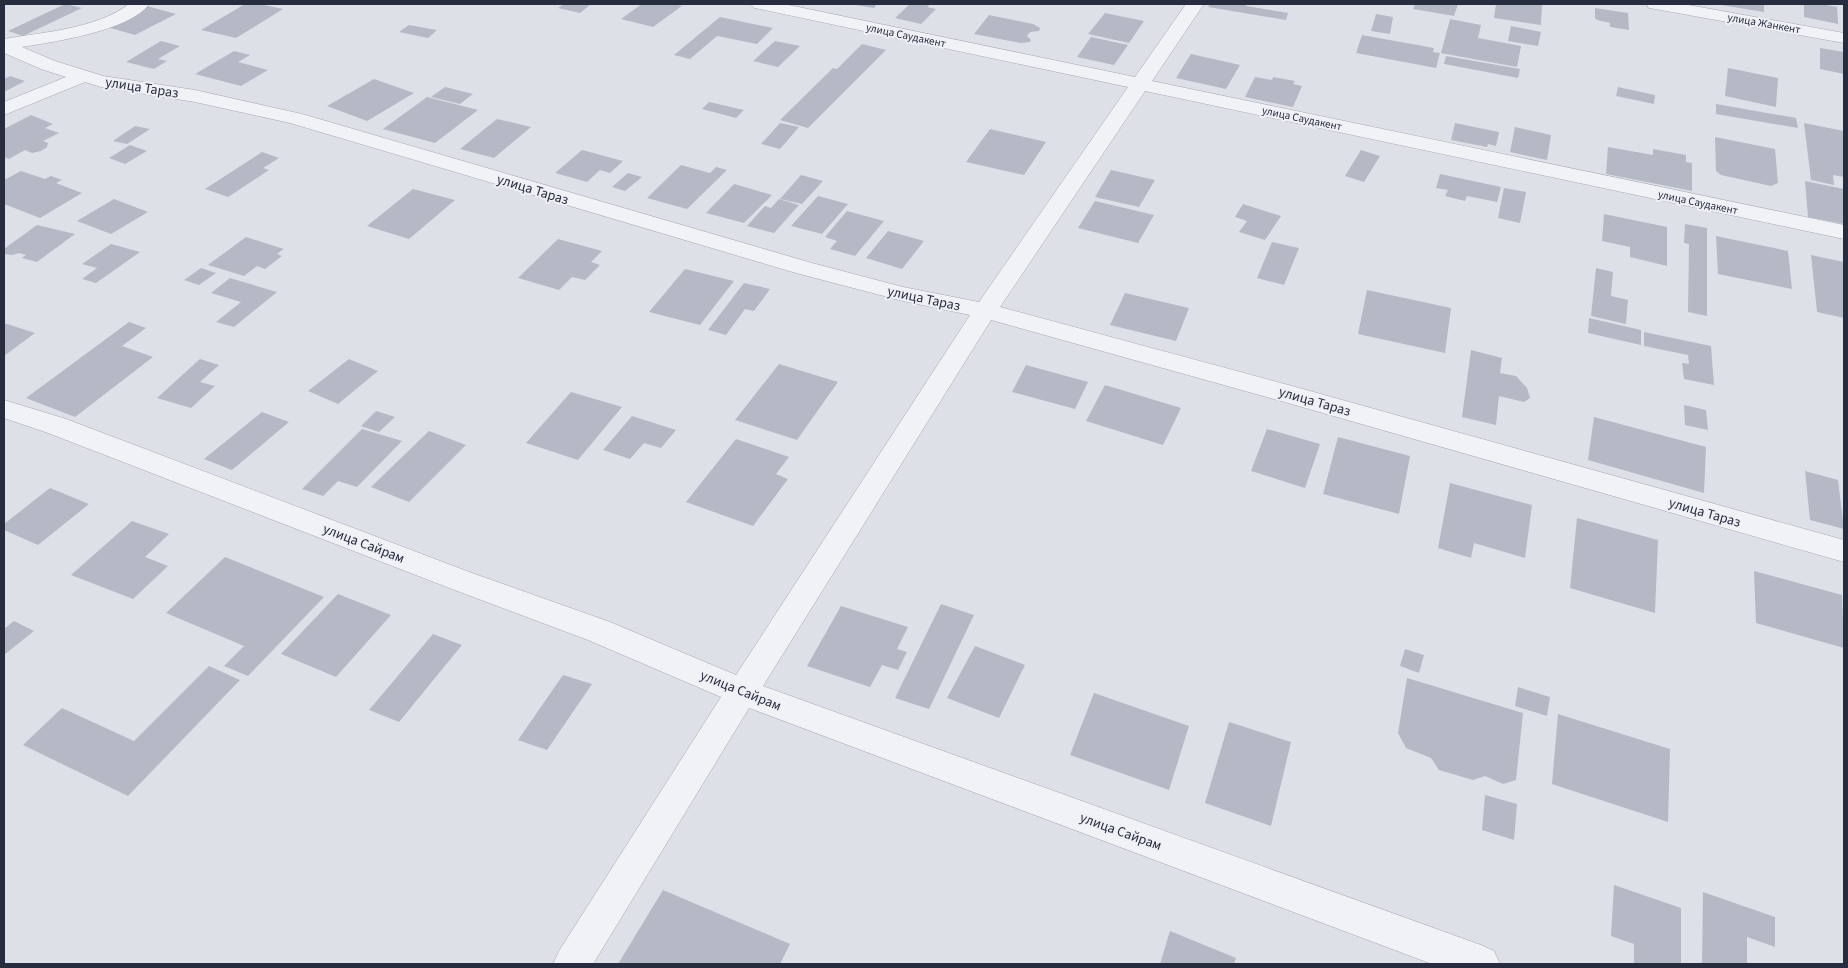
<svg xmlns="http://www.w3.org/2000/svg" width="1848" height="968" viewBox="0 0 1848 968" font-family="'Source Sans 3',sans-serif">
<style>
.building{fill:#b5b9c5}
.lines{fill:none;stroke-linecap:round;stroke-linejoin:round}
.minor-casing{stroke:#a3a6b2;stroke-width:1}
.minor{fill:#f1f2f6;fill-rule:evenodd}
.labels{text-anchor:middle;stroke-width:4;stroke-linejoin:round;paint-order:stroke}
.far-street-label{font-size:11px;fill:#272c3f;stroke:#eef0f6}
.street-label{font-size:14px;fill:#272c3f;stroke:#eef0f6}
</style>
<rect width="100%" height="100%" fill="#dee0e8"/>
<!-- building -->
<path class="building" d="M65 4 82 8 23 36 8 31Z
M245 4H259L283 9 236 38 201 30Z
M564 4H591L580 13 558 8Z
M642 4H674L682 6 653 27 621 19Z
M849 4H877L874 8Z
M910 4H931L927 7 936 9 921 24 895 18Z
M1210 4H1247L1246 6 1288 13 1286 20 1208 7Z
M1415 4H1458L1454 16 1413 9Z
M1496 4H1542L1541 25 1494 18Z
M1721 4H1764V12L1721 5Z
M1804 4H1821L1837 7 1838 24 1804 17Z
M147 6 176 14 135 35 107 27Z
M1595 8 1628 13 1629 30 1610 27V23L1597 20 1595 18Z
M1105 13 1144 21 1129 43 1088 34Z
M1376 14 1393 17 1390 34 1371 31Z
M989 15 1033 24 1040 28 1039 31 1030 32 1027 36 1031 40 1030 42 1021 43 974 34Z
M720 17 773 28 757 44 717 36 690 59 674 55Z
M1450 19 1481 25 1478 38 1521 46 1517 67 1441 53Z
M409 25 437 30 428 38 399 32Z
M1511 26 1541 32 1538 46 1508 41Z
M1362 35 1434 48 1433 52 1440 53 1436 68 1356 53Z
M1091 37 1128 45 1114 65 1077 57Z
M161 41 180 46 158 59 167 61 154 69 126 62Z
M775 41 800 46 778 67 753 61Z
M862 44 886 50 808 128 780 120 833 68 837 69Z
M1820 48 1844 52V74L1820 69Z
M234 51 250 55 238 62 268 70 241 86 195 74Z
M1191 54 1240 65 1226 89 1176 78Z
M1446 56 1520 69 1518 78 1444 64Z
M1728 68 1778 78 1776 107 1725 96Z
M10 76 25 81 4 92V79Z
M1255 77 1272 80 1273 77 1295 81 1293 84 1302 86 1293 107 1245 97Z
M374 79 414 93 367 121 327 106Z
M445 87 473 94 460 104 431 97Z
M1618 87 1655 95 1654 104 1616 96Z
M427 97 478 110 435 143 383 129Z
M709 102 744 110 736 118 702 109Z
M1716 104 1796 118 1798 128 1716 114Z
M31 115 53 124 45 128 59 133 43 141 48 143 47 147 41 151 32 153 25 150 9 159 4 157V129Z
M497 119 531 127 494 158 460 149Z
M780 123 799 127 780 149 761 144Z
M1455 123 1499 132 1496 146 1488 144 1487 147 1451 140Z
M1804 123 1844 131V177L1833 175 1834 185 1811 180Z
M135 126 150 129 127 144 113 141Z
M1515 127 1551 135 1547 160 1510 152Z
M990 129 1046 142 1024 175 966 162Z
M1715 137 1775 149 1778 183 1771 186 1721 175 1716 171Z
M130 145 147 151 125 164 109 158Z
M1608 147 1653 155V149L1686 155V162L1692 163V191L1606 174Z
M582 150 623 161 610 173 600 170 587 182 555 173Z
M1361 150 1380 156 1364 182 1345 176Z
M262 152 279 158 263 168 269 170 228 197 205 189Z
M681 165 710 173 716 167 727 170 687 209 647 198Z
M1111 170 1155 180 1139 207 1095 197Z
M21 171 45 179 51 176 62 180 56 183 82 193 40 218 4 204V180Z
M628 173 642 177 625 191 612 187Z
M1440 174 1501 187 1497 202 1467 196 1465 201 1445 196 1448 190 1436 188Z
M801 175 823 181 802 204 780 199Z
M1805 181 1844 189V224L1808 217Z
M734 184 772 195 744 223 706 213Z
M1504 188 1526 192 1520 223 1498 218Z
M413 189 455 200 409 239 367 226Z
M818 196 848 204 822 234 791 226Z
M114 199 148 212 111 234 77 221Z
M779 199 799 205 774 233 747 226 765 206 771 208Z
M1095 201 1154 215 1138 243 1078 228Z
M1243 204 1281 216 1265 240 1239 232 1247 221 1235 217Z
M847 211 884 221 855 256 830 249 837 241 825 237Z
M1604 214 1667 227V266L1630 257V247L1602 241Z
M1685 224 1707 228V316L1688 312 1689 244 1684 243Z
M37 225 75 234 37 262 22 258 26 255 19 253 12 255 4 254V249Z
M888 231 924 241 902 269 866 258Z
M1716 236 1788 251 1792 289 1718 274Z
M246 237 284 249 277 254 282 256 265 269 257 266 244 276 208 265Z
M558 239 602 251 591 262 600 265 585 280 572 277 559 290 518 278Z
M1272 242 1299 248 1284 285 1257 278Z
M111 244 140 252 96 283 82 279 97 268 82 264Z
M1811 255 1844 262V318L1817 312Z
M201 268 216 273 199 285 184 280Z
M1596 268 1613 272 1611 296 1628 300 1626 324 1591 316Z
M685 269 734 281 700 325 649 312Z
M230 278 277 292 234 327 216 322 241 302 211 293Z
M744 283 770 289 754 311 745 309 726 335 708 330Z
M1367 290 1451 308 1445 353 1358 334Z
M1125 293 1189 308 1176 341 1110 325Z
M1589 318 1641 330V345L1588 333Z
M129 322 146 328 122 346 153 357 75 417 26 398Z
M4 323 35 333 4 356Z
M1644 332 1711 346 1714 385 1684 379 1682 363 1689 364 1688 355 1644 346Z
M1471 350 1502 358 1500 373 1516 376 1527 388 1530 398 1524 402 1499 396 1496 425 1462 417Z
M200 359 219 365 200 382 215 386 191 408 157 398Z
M349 359 378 371 338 404 308 391Z
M779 364 838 382 797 440 735 420Z
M1026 365 1088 382 1075 409 1012 392Z
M1105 385 1181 408 1163 445 1086 421Z
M571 392 622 407 578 460 526 443Z
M1684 405 1706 410 1708 430 1685 425Z
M376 411 395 417 379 432 361 426Z
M262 412 289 422 232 470 204 459Z
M632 416 676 430 661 448 644 443 630 459 603 450Z
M1594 417 1706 447 1704 493 1588 460Z
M362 429 402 441 357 487 338 481 323 496 302 489Z
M1267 429 1320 444 1305 488 1251 471Z
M429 431 466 445 409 502 371 487Z
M1338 437 1410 456 1399 514 1323 494Z
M736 439 789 457 776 474 788 479 753 526 686 502Z
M1805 471 1838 480 1844 529 1810 520Z
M1450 483 1532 505 1525 558 1474 543 1471 558 1438 548Z
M50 488 89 504 38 545 4 530V524Z
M1577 518 1658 540 1655 613 1570 588Z
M132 521 169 534 145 557 168 566 133 599 71 575Z
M225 557 324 597 248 676 224 666 244 646 166 613Z
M1754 571 1842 595 1844 648 1756 623Z
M338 594 391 615 336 677 281 654Z
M941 604 974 615 929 709 895 698Z
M841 606 908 627 897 649 907 652 898 670 882 665 870 687 807 666Z
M14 621 34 631 4 655V629Z
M433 634 462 645 399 722 369 710Z
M975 646 1025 665 999 718 947 698Z
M1405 649 1424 655 1419 673 1400 666Z
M209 666 240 680 128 796 23 745 62 708 134 741Z
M563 675 592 684 547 750 518 740Z
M1407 678 1523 713 1516 780 1503 784 1485 776 1473 780 1439 770 1431 758 1406 748 1398 733Z
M1518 687 1550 697 1547 716 1515 706Z
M1094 693 1189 726 1169 790 1070 755Z
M1558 714 1670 749 1668 822 1552 784Z
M1229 722 1291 742 1271 826 1205 803Z
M1485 795 1517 804 1514 840 1482 830Z
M1614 885 1681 908V964H1634V944L1611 936Z
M663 890 790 944 780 964H618Z
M1703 892 1775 917V947L1747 937V964H1702Z
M1170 931 1236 958 1234 964H1160Z"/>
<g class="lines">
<defs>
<path id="minor" d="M129 4H149C130 31 53 42 22 47L55 61 103 76 195 90 302 114 812 263 903 287 979 302 1128 87 760 9 754 8 751 4H784L1135 77 1186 4H1204L1152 81 1844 225V239L1145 91 1000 307 1292 386 1844 540V562L1288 403 991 320 763 686 1481 945 1494 951 1500 964H1432L749 708 593 964H553L559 951 721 697 588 640 452 589 48 433 4 418V400L66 419 472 573 610 622 736 675 970 315 903 301 796 273 290 123 195 102 101 87 85 82 4 115V102L66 77 41 69 4 53V39C44 32 96 29 129 4Z
M1646 4H1683L1844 33V43L1655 9 1649 8Z"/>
</defs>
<!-- minor casing -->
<use href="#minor" class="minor-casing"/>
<!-- minor -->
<use href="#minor" class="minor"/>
</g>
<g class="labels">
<!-- far-street labels -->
<g class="far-street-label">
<text transform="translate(1764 23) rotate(10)" y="4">улица Жанкент</text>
<text transform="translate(906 35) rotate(12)" y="4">улица Саудакент</text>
<text transform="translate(1302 118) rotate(12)" y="4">улица Саудакент</text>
<text transform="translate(1698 202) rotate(12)" y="4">улица Саудакент</text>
</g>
<!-- street labels -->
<g class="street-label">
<text transform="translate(142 87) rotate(9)" y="5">улица Тараз</text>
<text transform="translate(533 189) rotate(17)" y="5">улица Тараз</text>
<text transform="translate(924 298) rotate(12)" y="5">улица Тараз</text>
<text transform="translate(1315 401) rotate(16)" y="5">улица Тараз</text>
<text transform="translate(1705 512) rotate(16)" y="5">улица Тараз</text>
<text transform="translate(364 543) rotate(21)" y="5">улица Сайрам</text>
<text transform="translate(741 690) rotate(22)" y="5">улица Сайрам</text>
<text transform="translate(1121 831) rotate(20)" y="5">улица Сайрам</text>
</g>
</g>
<!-- border -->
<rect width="1848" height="968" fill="none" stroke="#272c3f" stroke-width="10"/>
</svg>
